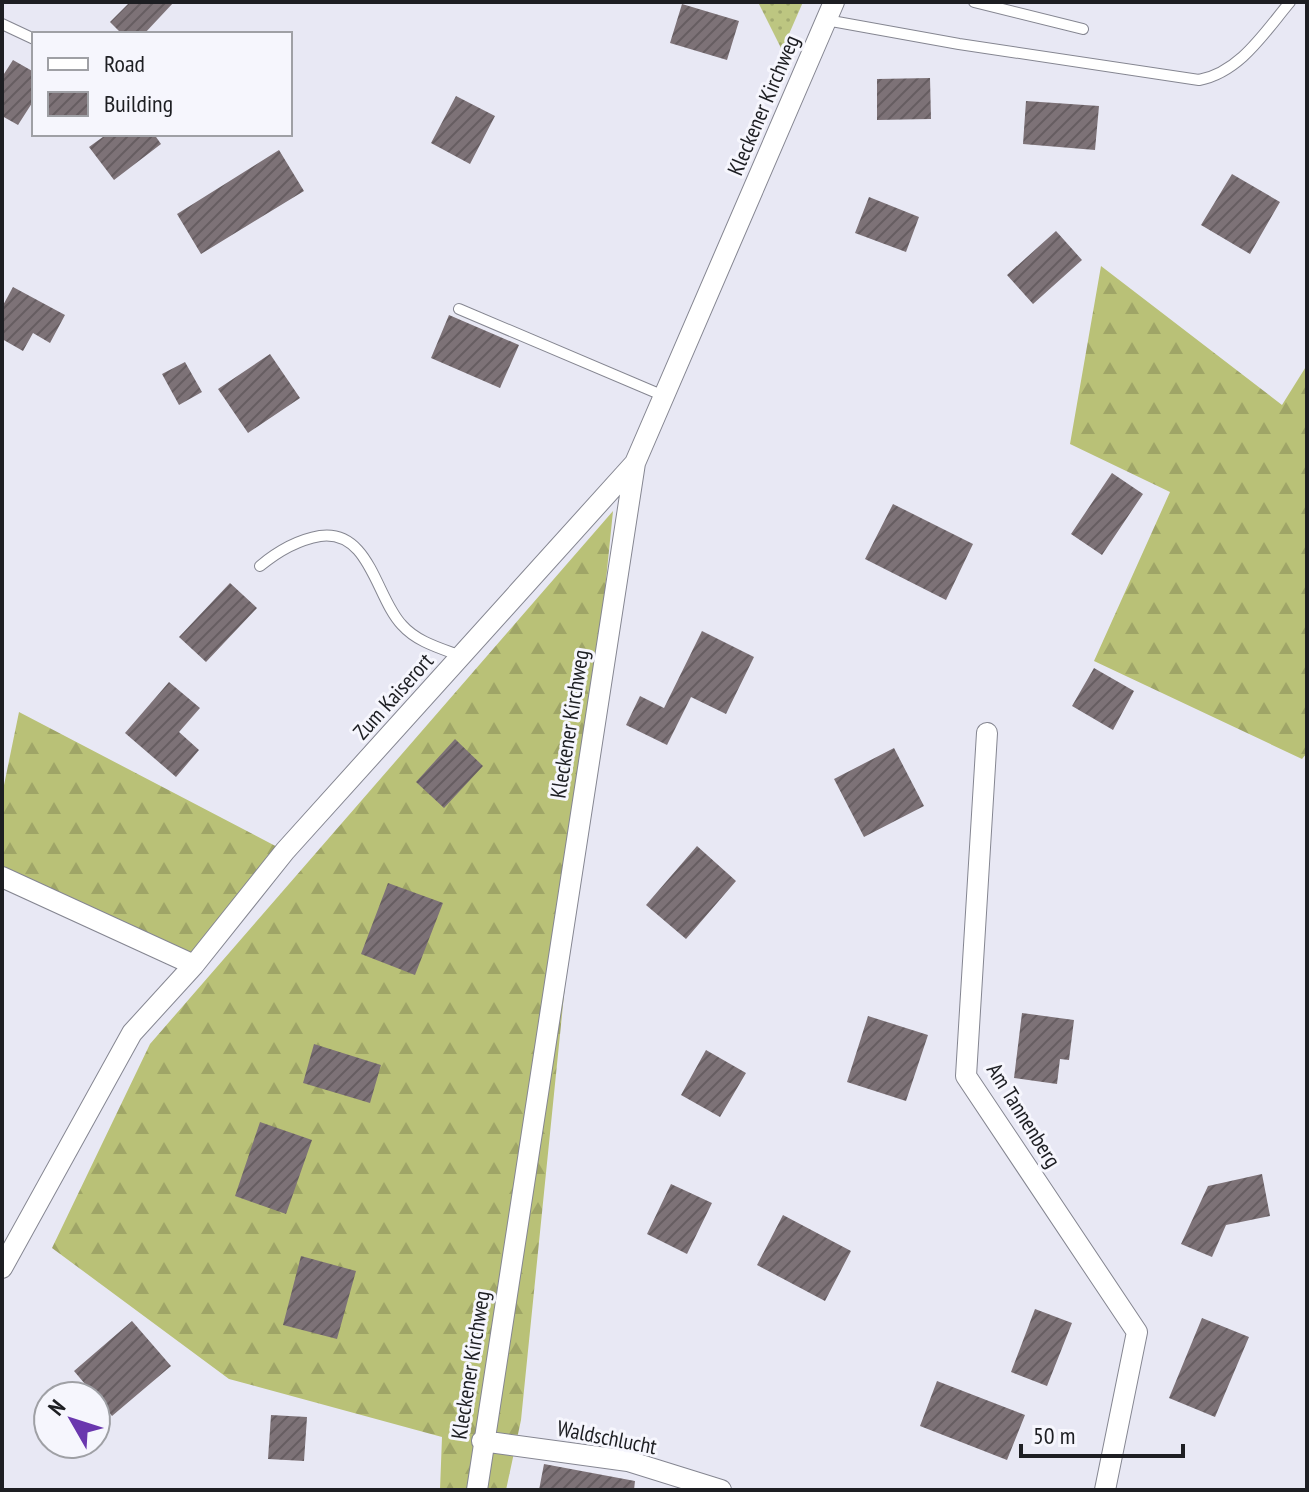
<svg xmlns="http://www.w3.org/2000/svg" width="1309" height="1492" font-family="'PT Sans Narrow',sans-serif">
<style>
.grass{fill:url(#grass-dots)}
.forest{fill:url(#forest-firs)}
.building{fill:url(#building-hatch)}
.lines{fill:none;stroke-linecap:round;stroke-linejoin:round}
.lane-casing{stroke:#858691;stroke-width:12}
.street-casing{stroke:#858691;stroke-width:22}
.lane{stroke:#fff;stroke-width:10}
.street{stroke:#fff;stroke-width:20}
.labels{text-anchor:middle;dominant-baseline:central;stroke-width:6;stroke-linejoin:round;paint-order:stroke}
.street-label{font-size:22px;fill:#1d1e22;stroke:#f6f6fd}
</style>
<defs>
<pattern id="grass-dots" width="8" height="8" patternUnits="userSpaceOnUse" patternTransform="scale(2)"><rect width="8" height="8" fill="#bdc681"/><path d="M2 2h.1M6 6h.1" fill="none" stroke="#a2aa6f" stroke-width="1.8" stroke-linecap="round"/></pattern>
<pattern id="forest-firs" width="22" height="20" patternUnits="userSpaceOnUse" patternTransform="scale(2)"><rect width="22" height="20" fill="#b9c177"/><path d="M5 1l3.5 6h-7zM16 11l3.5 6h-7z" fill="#9fa567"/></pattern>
<pattern id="building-hatch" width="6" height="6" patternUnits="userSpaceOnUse" patternTransform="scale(2)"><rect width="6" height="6" fill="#7d7277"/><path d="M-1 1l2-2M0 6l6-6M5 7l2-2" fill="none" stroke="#665d61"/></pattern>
</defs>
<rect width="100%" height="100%" fill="#e8e8f4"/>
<!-- grass -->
<path class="grass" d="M 758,2 L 803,2 L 782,50 Z"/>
<!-- forest -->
<path class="forest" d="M 1101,266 L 1282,405 L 1307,365 L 1307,753 L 1302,759 L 1094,661 L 1170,492 L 1070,444 Z
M 613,511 L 521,1420 L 506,1490 L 440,1490 L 442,1437 L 229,1379 L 52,1248 L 150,1044 Z
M 19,712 L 285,851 L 194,965 L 2,877 L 2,795 Z"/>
<!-- building -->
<path class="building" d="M 130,2 L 174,2 L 144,34 L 122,34 L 110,22 Z
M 682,4 L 739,21 L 727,60 L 670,43 Z
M 13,60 L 34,72 L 34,100 L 18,125 L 2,116 L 2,77 Z
M 930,78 L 931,119 L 877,120 L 877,79 Z
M 456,96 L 495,116 L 470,164 L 431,143 Z
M 1026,101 L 1099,106 L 1095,150 L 1023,144 Z
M 107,134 L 154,134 L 161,144 L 114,180 L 89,147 Z
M 279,150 L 304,191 L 201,254 L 177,214 Z
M 1232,174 L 1280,202 L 1250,254 L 1201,225 Z
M 869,197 L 919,217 L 906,252 L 855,233 Z
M 1056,231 L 1082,260 L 1033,304 L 1007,275 Z
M 13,287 L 65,315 L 50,343 L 33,333 L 23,351 L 2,339 L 2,307 Z
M 449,315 L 519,345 L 500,388 L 431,358 Z
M 270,354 L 300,398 L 248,433 L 218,389 Z
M 185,362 L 202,392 L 179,405 L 162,374 Z
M 1112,473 L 1143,494 L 1102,555 L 1071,534 Z
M 893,504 L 973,544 L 946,600 L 865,559 Z
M 230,583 L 257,608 L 206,662 L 179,637 Z
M 702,631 L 754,657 L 726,714 L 691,697 L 667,745 L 626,725 L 640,696 L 664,708 Z
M 1094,668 L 1134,691 L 1113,730 L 1072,706 Z
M 169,682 L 200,708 L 179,732 L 199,750 L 176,777 L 125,733 Z
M 455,739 L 483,766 L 444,808 L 416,782 Z
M 894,748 L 924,806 L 864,837 L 834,779 Z
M 697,846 L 736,881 L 686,939 L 646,905 Z
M 388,883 L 443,903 L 415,975 L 361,954 Z
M 1022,1013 L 1074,1020 L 1069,1060 L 1060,1059 L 1057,1084 L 1014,1078 Z
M 868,1016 L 928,1035 L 906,1101 L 847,1082 Z
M 314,1044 L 381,1065 L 370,1103 L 303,1083 Z
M 706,1050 L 746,1073 L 720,1117 L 681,1095 Z
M 260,1122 L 312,1140 L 286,1214 L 235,1196 Z
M 1262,1174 L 1270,1216 L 1226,1225 L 1212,1257 L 1181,1244 L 1208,1186 Z
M 671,1184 L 712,1203 L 687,1254 L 647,1234 Z
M 783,1215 L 851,1251 L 825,1301 L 757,1265 Z
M 301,1256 L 356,1271 L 337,1339 L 283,1325 Z
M 1035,1309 L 1072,1323 L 1047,1386 L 1011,1372 Z
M 1202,1318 L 1249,1337 L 1215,1417 L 1169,1398 Z
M 132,1321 L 171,1366 L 112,1416 L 74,1371 Z
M 937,1381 L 1025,1415 L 1007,1460 L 920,1426 Z
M 271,1415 L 307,1417 L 304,1461 L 268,1459 Z
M 544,1464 L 635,1481 L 634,1490 L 539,1490 Z"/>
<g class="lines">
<defs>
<path id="lane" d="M 974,2 L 1083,29
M 826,20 L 959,44 L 1199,80 C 1240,72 1264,33 1290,2
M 2,24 L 34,39
M 459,309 L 664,396
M 260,566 C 278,551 297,540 320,536 C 370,529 376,598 402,625 C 417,642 440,648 461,656"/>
<path id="street" d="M 987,733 L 966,1076 L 1137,1332 L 1105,1490
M 2,877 L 194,965
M 2,1268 L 132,1033 L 194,965 L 285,851 L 635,463
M 482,1441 L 628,1461 L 721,1490
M 477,1490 L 635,463 L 834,2"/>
</defs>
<!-- lane casing -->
<use href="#lane" class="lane-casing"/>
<!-- street casing -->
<use href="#street" class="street-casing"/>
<!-- lane -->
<use href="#lane" class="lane"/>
<!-- street -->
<use href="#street" class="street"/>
</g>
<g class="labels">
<!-- street labels -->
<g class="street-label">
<text transform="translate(763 105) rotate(-67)">Kleckener Kirchweg</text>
<text transform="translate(393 696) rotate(-48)">Zum Kaiserort</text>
<text transform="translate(569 724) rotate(-81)">Kleckener Kirchweg</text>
<text transform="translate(1024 1115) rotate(58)">Am Tannenberg</text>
<text transform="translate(470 1365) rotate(-81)">Kleckener Kirchweg</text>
<text transform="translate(607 1437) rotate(11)">Waldschlucht</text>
</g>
</g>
<!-- border -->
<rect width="1309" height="1492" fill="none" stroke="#1d1e22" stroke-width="8"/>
<!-- legend -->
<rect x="32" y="32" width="260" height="104" fill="#f6f6fd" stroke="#9fa0a5" stroke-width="2"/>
<rect x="48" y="58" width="40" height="12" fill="#ffffff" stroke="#9fa0a5" stroke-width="2"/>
<text x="104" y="72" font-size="24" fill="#1d1e22">Road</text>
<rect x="48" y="92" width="40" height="24" fill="url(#building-hatch)" stroke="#9fa0a5" stroke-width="2"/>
<text x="104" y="112" font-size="24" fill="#1d1e22">Building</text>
<!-- north arrow -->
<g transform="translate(72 1420) rotate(309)"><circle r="38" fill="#f6f6fd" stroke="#9fa0a5" stroke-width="2"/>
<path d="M0-6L14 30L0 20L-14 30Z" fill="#6a37ae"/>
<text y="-12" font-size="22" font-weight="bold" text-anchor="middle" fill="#1d1e22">N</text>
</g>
<!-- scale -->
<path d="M1021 1444v12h162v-12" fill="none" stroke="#1d1e22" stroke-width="4"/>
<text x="1033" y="1444" font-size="24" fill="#1d1e22" stroke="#f6f6fd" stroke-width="6" paint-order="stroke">50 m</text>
</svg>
